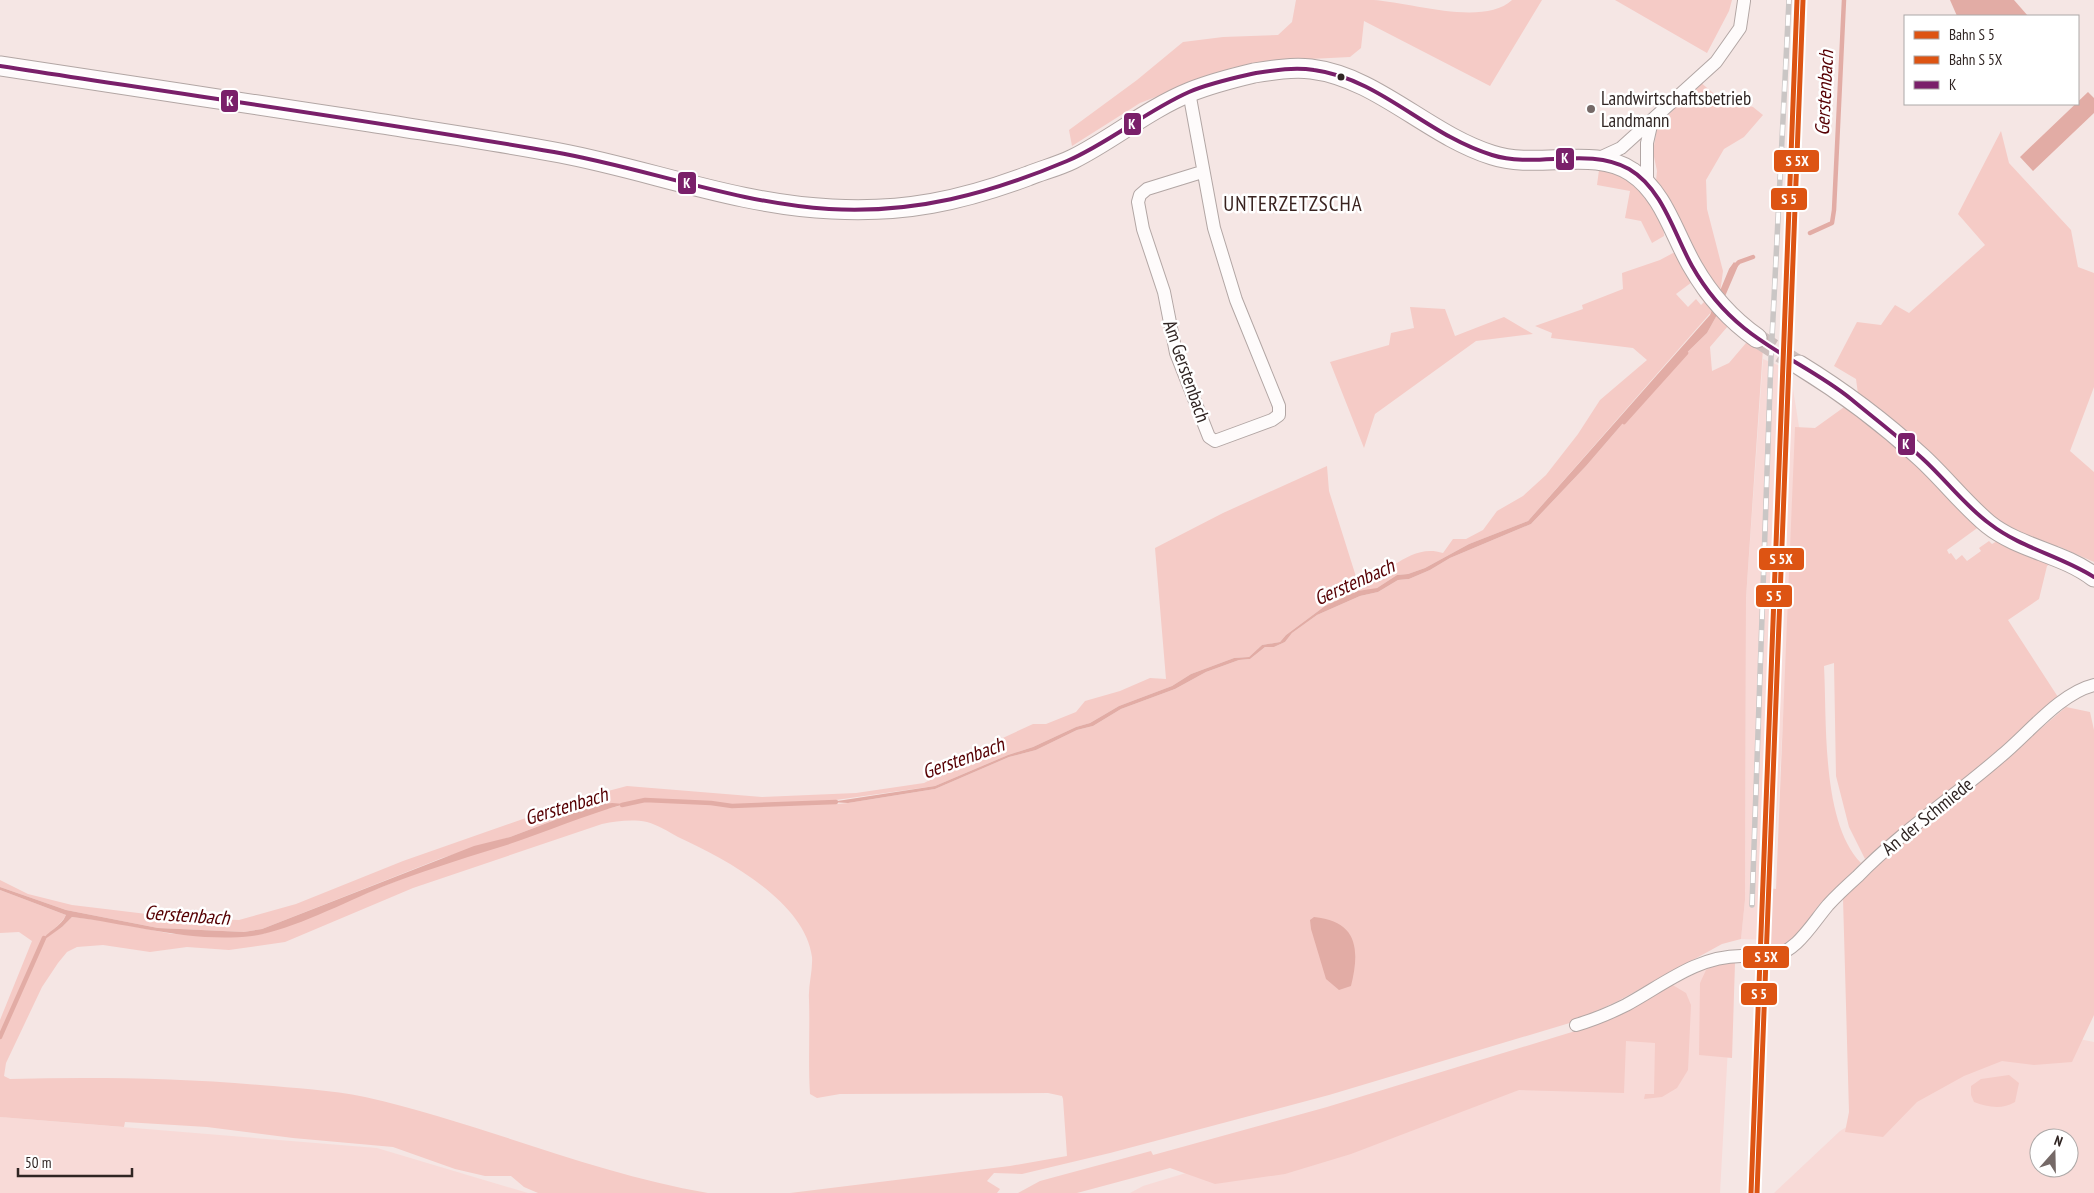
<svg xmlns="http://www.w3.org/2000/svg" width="2094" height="1193" font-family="'PT Sans Narrow',sans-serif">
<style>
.built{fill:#f8dad7;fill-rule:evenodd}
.green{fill:#f5cbc6}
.water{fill:#e2aca5}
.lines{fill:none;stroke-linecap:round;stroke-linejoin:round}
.stream{stroke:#e2aca5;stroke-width:4.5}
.street-tunnel{stroke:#cebfbd;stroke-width:12;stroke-dasharray:12 6;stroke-linecap:butt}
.secondary-tunnel{stroke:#cebfbd;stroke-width:19;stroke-dasharray:19 9;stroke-linecap:butt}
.street-casing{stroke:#b2a6a4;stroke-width:14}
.secondary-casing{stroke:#b2a6a4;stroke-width:21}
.street{stroke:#fefbfb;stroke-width:12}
.secondary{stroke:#fefbfb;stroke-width:19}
.rail-casing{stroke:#cac6c5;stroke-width:5.5}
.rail{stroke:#fff;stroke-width:4;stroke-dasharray:11;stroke-linecap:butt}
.bus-1-casing{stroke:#fff;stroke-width:8}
.bus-1{stroke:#7a206a;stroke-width:4}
.rail-1-casing{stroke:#fff;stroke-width:9}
.rail-2-casing{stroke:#fff;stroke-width:9}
.rail-1{stroke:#dd5413;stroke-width:5}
.rail-2{stroke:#dd5413;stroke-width:5}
.bus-dot{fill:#302523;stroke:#fff;stroke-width:2}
.poi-dot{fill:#756967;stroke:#fff;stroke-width:2}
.labels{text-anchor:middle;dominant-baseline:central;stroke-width:5;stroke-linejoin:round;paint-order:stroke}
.poi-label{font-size:19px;fill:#302523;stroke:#fff;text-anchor:start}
.street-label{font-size:19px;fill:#302523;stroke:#fff}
.water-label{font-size:20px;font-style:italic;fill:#570003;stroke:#fff}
.quarter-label{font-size:21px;letter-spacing:1px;fill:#39221f;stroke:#fff}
.line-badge{stroke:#fff;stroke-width:2}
.badge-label{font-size:14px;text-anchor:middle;font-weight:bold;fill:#fff}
</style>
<rect width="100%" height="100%" fill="#f5e6e4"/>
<!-- built -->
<path class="built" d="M 1763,359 L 1790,370 L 1800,433 L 1770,940 L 1741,939 L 1745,900 L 1746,598 Z
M 1711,962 L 1729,1029 L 1720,1193 L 1130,1193 L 1143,1186 L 1312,1135 L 1598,1024 L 1690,976 Z
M 1999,1034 L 2059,1035 L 2094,1042 L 2094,1193 L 1774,1193 L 1840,1131 ZM 2039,1138 L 2069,1138 L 2069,1168 L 2039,1168 Z
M 0,1117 L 377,1148 L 528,1193 L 0,1193 Z"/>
<!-- green -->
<path class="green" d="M 1296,0 C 1322,0 1348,0 1373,0 C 1410,2 1483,27 1512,0 L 1542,0 L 1490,86 L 1364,21 L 1361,48 L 1350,57 L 1270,61 L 1231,68 L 1140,103 L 1072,146 L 1069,130 L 1137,80 L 1183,42 L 1223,37 L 1278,35 L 1292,22 Z
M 1615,0 L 1732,0 L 1729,11 L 1707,53 Z
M 1700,82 L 1718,97 L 1753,107 L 1763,115 L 1744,137 L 1724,149 L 1706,180 L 1707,209 L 1723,271 L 1720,293 L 1714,285 L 1656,181 L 1657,171 L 1653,152 L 1657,127 Z
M 2001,131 L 2009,163 L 2071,230 L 2078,267 L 2094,273 L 2094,387 L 2070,451 L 2094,472 L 2094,562 L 2058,546 L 2050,547 L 2025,537 L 1987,516 L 1858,394 L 1856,379 L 1834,366 L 1857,322 L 1881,325 L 1895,305 L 1909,313 L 1985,245 L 1958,214 Z
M 1599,170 C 1627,176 1642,185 1656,211 C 1661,220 1664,226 1664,236 L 1652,243 L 1641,221 L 1625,218 L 1630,191 L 1597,185 Z
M 1673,253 L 1678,253 L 1692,282 L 1676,294 L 1688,307 L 1696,299 L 1701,305 L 1704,302 L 1699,296 L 1703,293 L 1713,310 L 1528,521 L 1469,544 L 1425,568 L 1408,574 L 1397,575 L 1377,588 L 1325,606 L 1286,635 L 1280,642 L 1262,645 L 1249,657 L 1234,658 L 1191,674 L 1172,686 L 1119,706 L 1090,723 L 1076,727 L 1033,747 L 1008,755 L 935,786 L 836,800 L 837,804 L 848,803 L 935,789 L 1009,757 L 1036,750 L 1077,730 L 1093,726 L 1121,709 L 1175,689 L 1206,672 L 1239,660 L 1250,659 L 1265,647 L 1274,647 L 1285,642 L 1292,633 L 1317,615 L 1360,596 L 1378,592 L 1398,580 L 1409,579 L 1430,570 L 1450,558 L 1531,524 L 1586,466 L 1667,372 L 1707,333 L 1717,315 L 1728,326 L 1710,347 L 1712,371 L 1729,363 L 1746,343 L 1753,342 L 1763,348 L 1746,598 L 1745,900 L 1741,939 L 1722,944 L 1618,1001 L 1573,1022 L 1329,1095 L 1110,1153 L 1022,1174 L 994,1173 L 987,1181 L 1000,1189 L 997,1193 L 790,1193 L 1010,1166 L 1067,1156 L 1063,1099 L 1062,1096 L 1048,1093 L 840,1094 L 817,1098 L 810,1094 C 808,1063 810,1030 809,999 C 808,985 813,971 812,957 C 805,901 724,858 678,837 C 669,832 658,825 647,822 C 632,819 617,821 602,824 L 413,888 L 285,942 L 229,950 L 187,947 L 150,952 L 103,945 L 77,947 L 67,952 L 58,963 L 42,987 L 6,1063 L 4,1076 L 10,1079 C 94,1077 177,1078 260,1085 C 295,1088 331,1090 365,1097 C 481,1123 591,1173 708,1193 L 538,1193 L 524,1187 L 511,1176 L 485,1176 L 455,1169 L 393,1147 L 293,1138 L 207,1127 L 125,1122 L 124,1127 L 0,1117 L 0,1020 L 32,941 L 19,932 L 0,933 L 0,890 L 66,915 C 61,925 50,931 42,940 L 62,927 L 72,917 L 106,921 L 172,934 L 249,936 L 263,934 L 417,873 L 594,812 L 623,805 L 592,806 L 510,837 L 442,858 L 262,929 L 244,932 L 158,928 L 66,910 L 0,887 L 0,880 L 28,894 L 72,905 L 180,918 L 239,920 L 296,904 L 403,861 L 589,796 L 627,786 L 762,797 L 856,793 L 924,783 L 948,771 L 968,754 L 1033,724 L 1046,724 L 1076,712 L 1085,701 L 1120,691 L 1150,678 L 1166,679 L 1155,548 L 1223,513 L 1327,466 L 1329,491 L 1358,583 C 1387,577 1410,542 1443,553 L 1453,539 L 1466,539 L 1483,530 L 1497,511 L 1523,496 L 1546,475 L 1578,434 L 1600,400 L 1647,360 L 1633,348 L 1551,338 L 1552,333 L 1535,326 L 1583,309 L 1582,305 L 1623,289 L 1622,273 L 1660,260 Z
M 1410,307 L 1445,309 L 1455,336 L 1504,317 L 1533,334 L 1476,341 L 1375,414 L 1364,448 L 1330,362 L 1389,345 L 1391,333 L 1414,328 Z
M 1847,405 L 1886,434 L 1980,526 L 1947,550 L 1949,554 L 1951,553 L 1956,560 L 1962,555 L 1967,561 L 1981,551 L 1979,548 L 1989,541 L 1992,544 L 1999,540 L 2050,564 L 2047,566 L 2039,599 L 2008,620 L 2058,697 L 2003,747 L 1865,859 L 1849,827 L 1836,776 L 1834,663 L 1824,666 C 1827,721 1821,822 1861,863 C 1848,877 1833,890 1820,904 C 1808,919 1792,948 1770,950 L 1769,888 L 1776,889 L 1795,427 L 1815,428 Z
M 2066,707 L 2090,712 L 2094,730 L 2094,1015 L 2072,1062 L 2034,1065 L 2002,1061 L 1964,1076 L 1917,1102 L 1883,1137 L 1845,1132 L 1849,1112 L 1843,898 L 1894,849 L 1950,806 Z
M 1721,962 L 1735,963 L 1732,1058 L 1699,1055 L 1700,983 L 1706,970 Z
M 1671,984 L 1686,993 L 1691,1005 L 1688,1070 L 1677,1088 L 1662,1097 L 1644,1099 L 1645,1094 L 1654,1094 L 1655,1043 L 1626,1041 L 1624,1093 L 1519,1090 L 1351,1154 L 1285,1174 L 1215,1184 L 1170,1168 L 1077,1193 L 1018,1193 L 1040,1181 L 1151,1151 L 1153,1155 L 1327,1107 L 1598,1024 Z
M 2009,1075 L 2019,1083 L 2015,1102 C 2002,1110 1987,1107 1974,1102 L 1971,1095 L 1971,1086 L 1981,1079 Z"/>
<!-- water -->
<path class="water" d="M 1950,0 L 2014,0 L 2028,16 L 1957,16 Z
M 2088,92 L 2094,98 L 2094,113 L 2033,171 L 2020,157 Z
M 1734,262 L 1738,266 L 1717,315 L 1707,333 L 1667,372 L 1586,466 L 1531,524 L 1450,558 L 1430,570 L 1409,579 L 1398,580 L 1378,592 L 1360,596 L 1317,615 L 1292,633 L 1285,642 L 1274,647 L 1265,647 L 1250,659 L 1239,660 L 1206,672 L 1175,689 L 1121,709 L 1093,726 L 1077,730 L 1036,750 L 1009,757 L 935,789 L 848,803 L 831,802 L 935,786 L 1008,755 L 1033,747 L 1076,727 L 1090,723 L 1119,706 L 1172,686 L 1191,674 L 1234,658 L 1249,657 L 1262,645 L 1280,642 L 1286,635 L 1325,606 L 1358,591 L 1377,588 L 1397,575 L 1408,574 L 1425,568 L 1469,544 L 1528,521 L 1710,315 L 1729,269 Z
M 612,803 L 625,804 C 581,816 540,835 497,848 C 458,860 420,872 382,887 C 345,902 290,931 252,936 C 191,943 131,924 72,917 L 62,927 L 41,942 C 47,931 61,927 66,915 L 0,890 L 0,887 L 66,910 L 158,928 L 244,932 L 262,929 L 474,846 L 510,837 L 592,806 Z
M 1314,917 C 1358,921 1360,950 1351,986 L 1339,990 L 1326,979 L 1311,929 L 1310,920 Z"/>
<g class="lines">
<!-- stream -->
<path class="stream" d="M 1810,233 L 1832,223 L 1834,210 L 1844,0
M 1732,269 L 1739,262 L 1753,257
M 1624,422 L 1686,353
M 622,805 L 645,800 L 711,803 L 732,806 L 836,802
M 0,1037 L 44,938"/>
<!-- street-tunnel -->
<path class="street-tunnel" d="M 1741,956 L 1770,957"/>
<!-- secondary-tunnel -->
<path class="secondary-tunnel" d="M 1757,338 L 1799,365"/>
<defs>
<path id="street" d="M 1189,92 L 1214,228 L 1236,300 L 1279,406 L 1279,415 L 1272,420 L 1215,441 L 1209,437 L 1176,353 L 1164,292 L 1143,229 L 1138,202 L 1140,195 L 1147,189 L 1202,172
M 1597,159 L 1621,148 L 1716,62 L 1740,28 L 1744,1
M 1647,183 L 1647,143 L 1652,121
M 1770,957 C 1797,952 1811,925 1828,905 C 1837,895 1848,885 1858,876 C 1902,831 1954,797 2001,756 C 2028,734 2060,693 2094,685
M 1576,1025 C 1593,1020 1610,1013 1626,1005 C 1663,985 1697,956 1741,956"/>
<path id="secondary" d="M 0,66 C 123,85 247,103 370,122 C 433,132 497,141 560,153 C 650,170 739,205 832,209 C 904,213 961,201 1028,176 C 1043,170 1059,166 1073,159 C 1113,139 1148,109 1190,92 C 1210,84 1233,78 1254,73 C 1273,70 1292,67 1311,69 C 1377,77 1428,135 1492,155 C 1537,170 1595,146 1632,172 C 1664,193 1674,235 1693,267 C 1709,295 1730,319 1757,338
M 1799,365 C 1843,392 1883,422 1921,457 C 1944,478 1964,504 1988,524 C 2019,549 2063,553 2094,577"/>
</defs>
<!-- street casing -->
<use href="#street" class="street-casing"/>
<!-- secondary casing -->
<use href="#secondary" class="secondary-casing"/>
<!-- street -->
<use href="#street" class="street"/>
<!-- secondary -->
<use href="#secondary" class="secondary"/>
<defs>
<path id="rail" d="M 1752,905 L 1771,358 L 1789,0"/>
</defs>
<!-- rail casing -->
<use href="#rail" class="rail-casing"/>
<!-- rail -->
<use href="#rail" class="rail"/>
<defs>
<path id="bus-1" d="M 0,66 C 185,95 370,120 554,152 C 646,168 735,203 829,209 C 914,214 989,194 1067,161 C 1109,143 1146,111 1189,92 C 1210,83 1234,78 1256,73 C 1275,70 1295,67 1314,70 C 1381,79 1426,135 1492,155 C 1536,169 1588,146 1629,169 C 1663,189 1674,234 1692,266 C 1705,289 1723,311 1744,328 C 1777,355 1818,372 1851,399 C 1875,419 1900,438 1923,459 C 1946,480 1965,506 1990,524 C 2021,548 2061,556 2094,577"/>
</defs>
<!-- bus-1 casing -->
<use href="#bus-1" class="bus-1-casing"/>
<!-- bus-1 -->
<use href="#bus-1" class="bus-1"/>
<defs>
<path id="rail-1" d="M 1751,1193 L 1797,0"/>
<path id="rail-2" d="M 1757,1193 L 1803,0"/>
</defs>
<!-- rail-1 casing -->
<use href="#rail-1" class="rail-1-casing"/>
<!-- rail-2 casing -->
<use href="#rail-2" class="rail-2-casing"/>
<!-- rail-1 -->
<use href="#rail-1" class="rail-1"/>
<!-- rail-2 -->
<use href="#rail-2" class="rail-2"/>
</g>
<!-- markers -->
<circle class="bus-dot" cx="1341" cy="77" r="4.5"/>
<circle class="poi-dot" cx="1591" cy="109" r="5"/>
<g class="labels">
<!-- poi labels -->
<g class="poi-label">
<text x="1601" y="98">Landwirtschaftsbetrieb<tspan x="1601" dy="22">Landmann</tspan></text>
</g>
<!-- street labels -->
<g class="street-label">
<text transform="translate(1187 371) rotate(71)">Am Gerstenbach</text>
<text transform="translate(1927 816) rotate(-39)">An der Schmiede</text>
</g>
<!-- water labels -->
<g class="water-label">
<text transform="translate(1824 93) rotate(-87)">Gerstenbach</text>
<text transform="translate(1354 582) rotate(-24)">Gerstenbach</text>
<text transform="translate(963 758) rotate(-20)">Gerstenbach</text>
<text transform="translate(566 806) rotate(-17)">Gerstenbach</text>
<text transform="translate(187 915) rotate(4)">Gerstenbach</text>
</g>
<!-- quarter labels -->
<g class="quarter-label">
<text x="1293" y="203">UNTERZETZSCHA</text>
</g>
</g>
<g class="line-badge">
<rect x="220" y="89" width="19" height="24" rx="5" fill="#7a206a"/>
<rect x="1123" y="112" width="19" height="24" rx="5" fill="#7a206a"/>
<rect x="1555" y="147" width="20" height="24" rx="5" fill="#7a206a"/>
<rect x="1773" y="149" width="47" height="24" rx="5" fill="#dd5413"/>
<rect x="677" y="171" width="20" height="24" rx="5" fill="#7a206a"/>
<rect x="1770" y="187" width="38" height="24" rx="5" fill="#dd5413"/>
<rect x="1897" y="432" width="19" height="24" rx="5" fill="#7a206a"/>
<rect x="1758" y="547" width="47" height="24" rx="5" fill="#dd5413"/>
<rect x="1755" y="584" width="38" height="24" rx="5" fill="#dd5413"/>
<rect x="1742" y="945" width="48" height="24" rx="5" fill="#dd5413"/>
<rect x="1740" y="982" width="38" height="24" rx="5" fill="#dd5413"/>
</g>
<g class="badge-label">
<text x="230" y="106">K</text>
<text x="1132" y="129">K</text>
<text x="1565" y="163">K</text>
<text x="1797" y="166">S 5X</text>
<text x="687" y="188">K</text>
<text x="1789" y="204">S 5</text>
<text x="1906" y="449">K</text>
<text x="1781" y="564">S 5X</text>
<text x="1774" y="601">S 5</text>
<text x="1766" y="962">S 5X</text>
<text x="1759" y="999">S 5</text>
</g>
<!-- legend -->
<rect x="1904" y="15" width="175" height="90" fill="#ffffff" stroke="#aca8a7"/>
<rect x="1914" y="31" width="25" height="8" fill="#dd5413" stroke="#aca8a7"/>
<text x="1949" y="40" font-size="15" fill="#302523">Bahn S 5</text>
<rect x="1914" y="56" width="25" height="8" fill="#dd5413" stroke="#aca8a7"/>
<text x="1949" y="65" font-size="15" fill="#302523">Bahn S 5X</text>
<rect x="1914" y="81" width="25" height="8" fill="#7a206a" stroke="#aca8a7"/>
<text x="1949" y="90" font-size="15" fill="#302523">K</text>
<!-- north arrow -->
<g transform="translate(2054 1153) rotate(20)"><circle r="24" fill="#ffffff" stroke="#aca8a7"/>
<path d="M0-4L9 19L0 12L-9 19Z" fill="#756967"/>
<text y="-8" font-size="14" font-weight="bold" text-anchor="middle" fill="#302523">N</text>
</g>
<!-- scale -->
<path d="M18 1168v8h114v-8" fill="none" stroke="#302523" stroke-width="2.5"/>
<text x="25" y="1168" font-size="15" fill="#302523" stroke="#ffffff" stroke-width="4" paint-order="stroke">50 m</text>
</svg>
